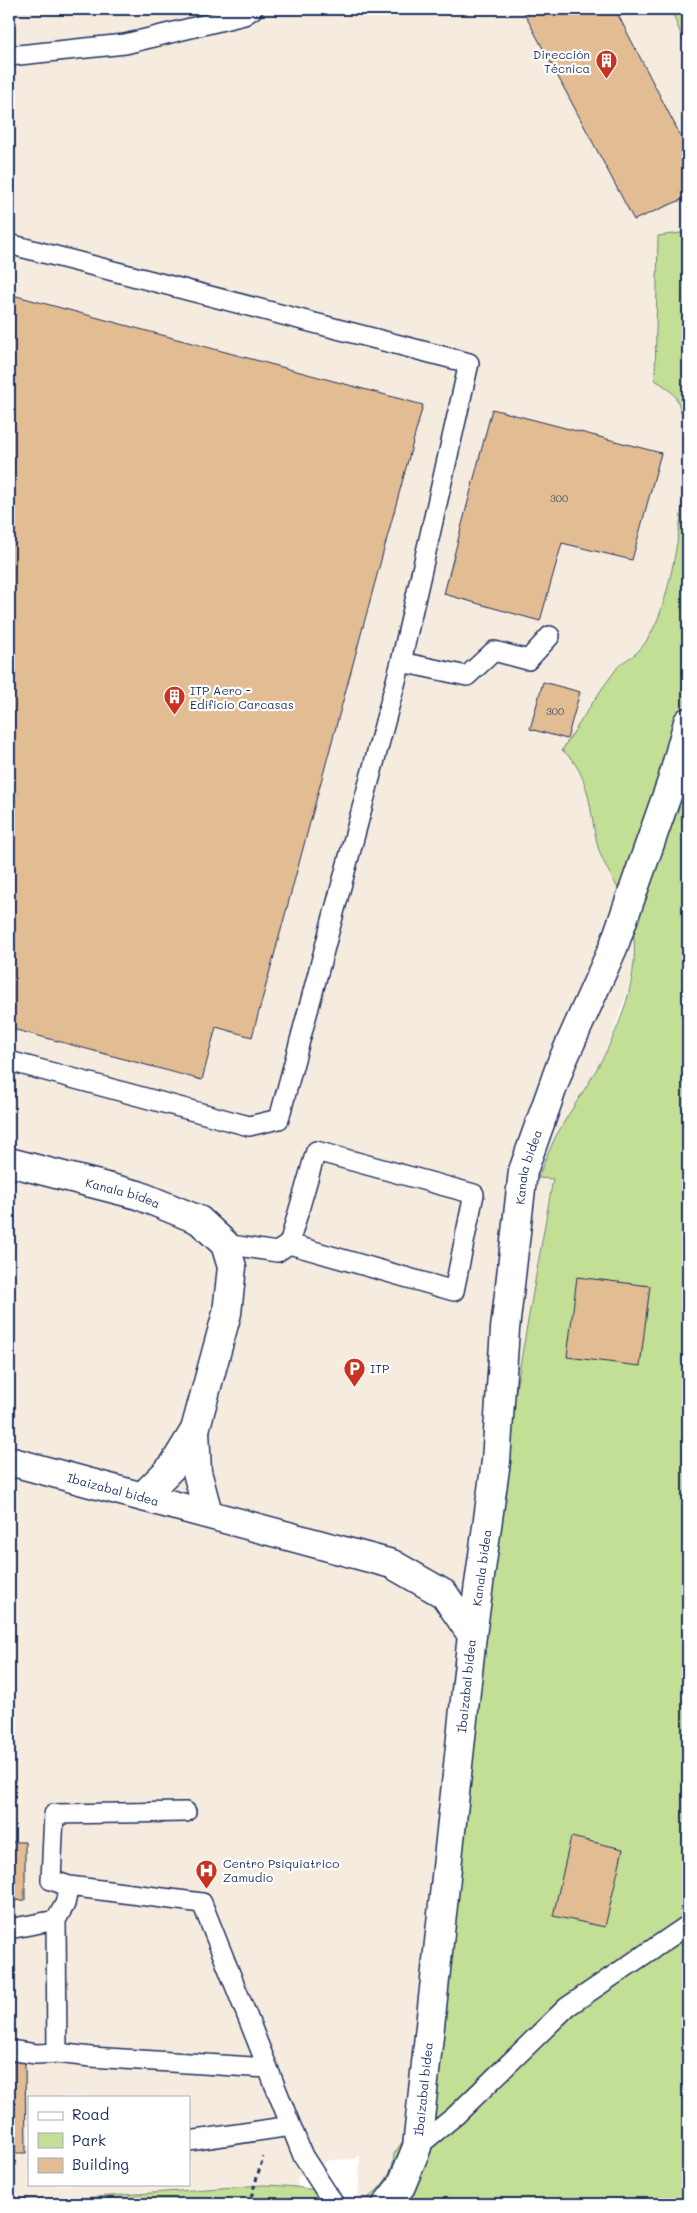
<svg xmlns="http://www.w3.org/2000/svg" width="697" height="2213" font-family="Mali,sans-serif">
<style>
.built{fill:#f6ebdf;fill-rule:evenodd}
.green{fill:#c3de95;stroke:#6f867a}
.building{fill:#e2bd93;stroke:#1b2f5e}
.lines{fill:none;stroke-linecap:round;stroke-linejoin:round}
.service-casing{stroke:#1b2f5e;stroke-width:22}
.minor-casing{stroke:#1b2f5e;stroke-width:31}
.tertiary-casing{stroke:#1b2f5e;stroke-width:31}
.path{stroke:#1b2f5e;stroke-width:3;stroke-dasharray:4 4;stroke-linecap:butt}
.service{stroke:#fff;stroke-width:19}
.minor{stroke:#fff;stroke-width:28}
.tertiary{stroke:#fff;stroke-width:28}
.labels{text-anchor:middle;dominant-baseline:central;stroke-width:4.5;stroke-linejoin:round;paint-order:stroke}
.number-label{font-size:10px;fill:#4d526b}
.poi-label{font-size:12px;fill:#1b2f5e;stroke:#fff;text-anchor:start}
.street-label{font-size:12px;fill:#1b2f5e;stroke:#fff}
</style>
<rect width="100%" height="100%" fill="#fff"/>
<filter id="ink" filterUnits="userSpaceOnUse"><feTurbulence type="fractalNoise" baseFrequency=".02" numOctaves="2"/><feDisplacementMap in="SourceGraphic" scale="10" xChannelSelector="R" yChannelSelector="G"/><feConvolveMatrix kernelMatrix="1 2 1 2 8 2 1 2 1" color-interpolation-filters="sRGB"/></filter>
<g filter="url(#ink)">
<!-- built -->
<path class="built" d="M 9,9 L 671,9 L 688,54 L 688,232 L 658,236 L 669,389 L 676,397 L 683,420 L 685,452 L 680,531 L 671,579 L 656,624 L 643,646 L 618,666 L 573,759 L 582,775 L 588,792 L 595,836 L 630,915 L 635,944 L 634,961 L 629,987 L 610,1042 L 599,1065 L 556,1136 L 538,1178 L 553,1178 L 471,1644 L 431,2100 L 388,2176 L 370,2197 L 358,2204 L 360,2155 L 356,2159 L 329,2160 L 297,2178 L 301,2204 L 9,2204 ZM 29,2097 L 189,2097 L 189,2184 L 29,2184 Z"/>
<!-- green -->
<path class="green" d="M 671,9 L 688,9 L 688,54 L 686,48 Z
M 688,232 L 688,2204 L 358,2204 C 376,2194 394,2176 394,2154 L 431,2100 L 471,1644 L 553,1179 L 538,1178 C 544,1164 549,1150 556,1136 C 569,1112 586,1089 599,1065 C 623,1022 644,964 630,916 C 623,891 605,871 598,847 C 589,813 592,774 562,750 C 580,723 597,694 617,668 C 621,662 629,659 635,654 C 644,647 651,634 656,623 C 676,580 697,442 677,400 C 672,390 663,385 655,380 L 658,236 Z
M 262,2185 C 298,2186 324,2189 357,2204 L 9,2204 L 9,2199 L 82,2198 Z"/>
<!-- building -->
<path class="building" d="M 522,9 L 615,9 L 688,150 L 688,197 L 634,220 Z
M 9,294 L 423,405 L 252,1037 L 216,1027 L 202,1080 L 9,1028 Z
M 492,409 L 661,453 L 632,560 L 562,543 L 540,621 L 444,594 Z
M 543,682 L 580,692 L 567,739 L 530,729 Z
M 577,1277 L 650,1286 L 640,1366 L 567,1357 Z
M 571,1837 L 623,1849 L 605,1927 L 553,1916 Z
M 9,1842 L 25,1842 L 25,1900 L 9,1901 Z
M 25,2060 L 26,2153 L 9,2153 L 9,2061 Z"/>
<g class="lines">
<defs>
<path id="service" d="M 9,56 L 125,44 L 244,15 L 253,9
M 9,244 L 469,363 L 401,662 L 279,1119 L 249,1126 L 9,1061
M 401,662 L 467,676 L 494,651 L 528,660 L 550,636
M 225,1244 L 277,1252 L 289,1244 L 454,1291 L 474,1194 L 316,1151 L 289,1244
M 186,1812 L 54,1814 L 51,1880 L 69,1886 L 202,1903 L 303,2156 L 334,2204
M 9,1929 L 56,1920
M 9,2050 L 36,2054 L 57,2053 L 56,1920 L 65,1904 L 69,1886
M 57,2053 L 91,2057 L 268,2068
M 189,2141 L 291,2126
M 417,2147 L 455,2116 L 567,2007 L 688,1925"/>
<g id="minor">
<path id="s1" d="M 9,1162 L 138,1195 L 199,1220 L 225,1244 L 232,1267 L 227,1313 L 195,1430 L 173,1466 L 143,1496"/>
<path d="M 195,1430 L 197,1472 L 208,1513"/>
<path id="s2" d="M 472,1635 L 496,1461 L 505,1329 L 523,1171 L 561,1064 L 613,948 L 672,781 L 688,722"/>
</g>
<g id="tertiary">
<path id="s3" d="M 9,1461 L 392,1564 L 444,1594 L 472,1635 L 417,2147 L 401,2186 L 387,2204"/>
</g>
</defs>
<!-- service casing -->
<use href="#service" class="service-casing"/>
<!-- minor casing -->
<use href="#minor" class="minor-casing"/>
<!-- tertiary casing -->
<use href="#tertiary" class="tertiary-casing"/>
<!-- path -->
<path class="path" d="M 249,2204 L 263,2157"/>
<!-- service -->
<use href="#service" class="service"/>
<!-- minor -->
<use href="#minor" class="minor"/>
<!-- tertiary -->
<use href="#tertiary" class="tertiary"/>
</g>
</g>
<!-- icons -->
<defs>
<symbol id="building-pin" viewBox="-11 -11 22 30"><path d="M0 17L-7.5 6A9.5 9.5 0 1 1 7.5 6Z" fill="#c8321e" stroke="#fff"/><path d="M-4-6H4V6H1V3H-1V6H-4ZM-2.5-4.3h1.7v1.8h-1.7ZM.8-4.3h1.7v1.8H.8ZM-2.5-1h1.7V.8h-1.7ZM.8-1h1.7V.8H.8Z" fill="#fff"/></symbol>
<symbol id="parking-pin" viewBox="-11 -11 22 30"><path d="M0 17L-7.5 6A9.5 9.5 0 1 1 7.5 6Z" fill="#c8321e" stroke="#fff"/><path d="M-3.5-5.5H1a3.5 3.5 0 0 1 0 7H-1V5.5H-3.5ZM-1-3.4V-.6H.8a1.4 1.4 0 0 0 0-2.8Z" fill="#fff"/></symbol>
<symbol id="hospital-pin" viewBox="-11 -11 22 30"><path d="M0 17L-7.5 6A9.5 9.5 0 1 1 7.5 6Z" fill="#c8321e" stroke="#fff"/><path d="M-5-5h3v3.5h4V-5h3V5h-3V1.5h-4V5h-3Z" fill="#fff"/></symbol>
</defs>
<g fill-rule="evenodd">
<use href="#building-pin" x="594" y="48" width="25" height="34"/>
<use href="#building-pin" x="162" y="684" width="25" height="34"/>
<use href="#parking-pin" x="342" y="1356" width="25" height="34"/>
<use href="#hospital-pin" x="194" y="1858" width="25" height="34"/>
</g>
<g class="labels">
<!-- number labels -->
<g class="number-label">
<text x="559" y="498">300</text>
<text x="555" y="711">300</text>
</g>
<!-- poi labels -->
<g class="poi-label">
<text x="590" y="54" text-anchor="end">Dirección<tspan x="590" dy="14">Técnica</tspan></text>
<text x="190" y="690">ITP Aero -<tspan x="190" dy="14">Edificio Carcasas</tspan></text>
<text x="370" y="1368">ITP</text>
<text x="223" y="1863">Centro Psiquiatrico<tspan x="223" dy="14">Zamudio</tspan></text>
</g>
<!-- street labels -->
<g class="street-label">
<text stroke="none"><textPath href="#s2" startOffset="472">Kanala bidea</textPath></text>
<text stroke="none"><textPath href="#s1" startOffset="118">Kanala bidea</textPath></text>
<text stroke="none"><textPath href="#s3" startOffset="108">Ibaizabal bidea</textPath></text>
<text stroke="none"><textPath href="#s2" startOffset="68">Kanala bidea</textPath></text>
<text transform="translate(466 1686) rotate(-84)">Ibaizabal bidea</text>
<text transform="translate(423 2089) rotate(-84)">Ibaizabal bidea</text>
</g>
</g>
<!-- margin -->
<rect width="697" height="2213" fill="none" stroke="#fff" stroke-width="30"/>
<rect x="15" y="15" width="667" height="2183" fill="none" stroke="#1b2f5e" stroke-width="2" filter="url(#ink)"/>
<!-- legend -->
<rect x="28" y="2096" width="162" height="90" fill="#ffffff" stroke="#a4acbf"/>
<rect x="38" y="2112" width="25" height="8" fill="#ffffff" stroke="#a4acbf"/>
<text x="72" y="2120" font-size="15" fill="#1b2f5e">Road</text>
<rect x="38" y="2133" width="25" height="15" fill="#c3de95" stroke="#a4acbf"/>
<text x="72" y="2146" font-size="15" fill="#1b2f5e">Park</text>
<rect x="38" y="2158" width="25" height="15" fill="#e2bd93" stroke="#a4acbf"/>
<text x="72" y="2170" font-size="15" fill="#1b2f5e">Building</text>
</svg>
